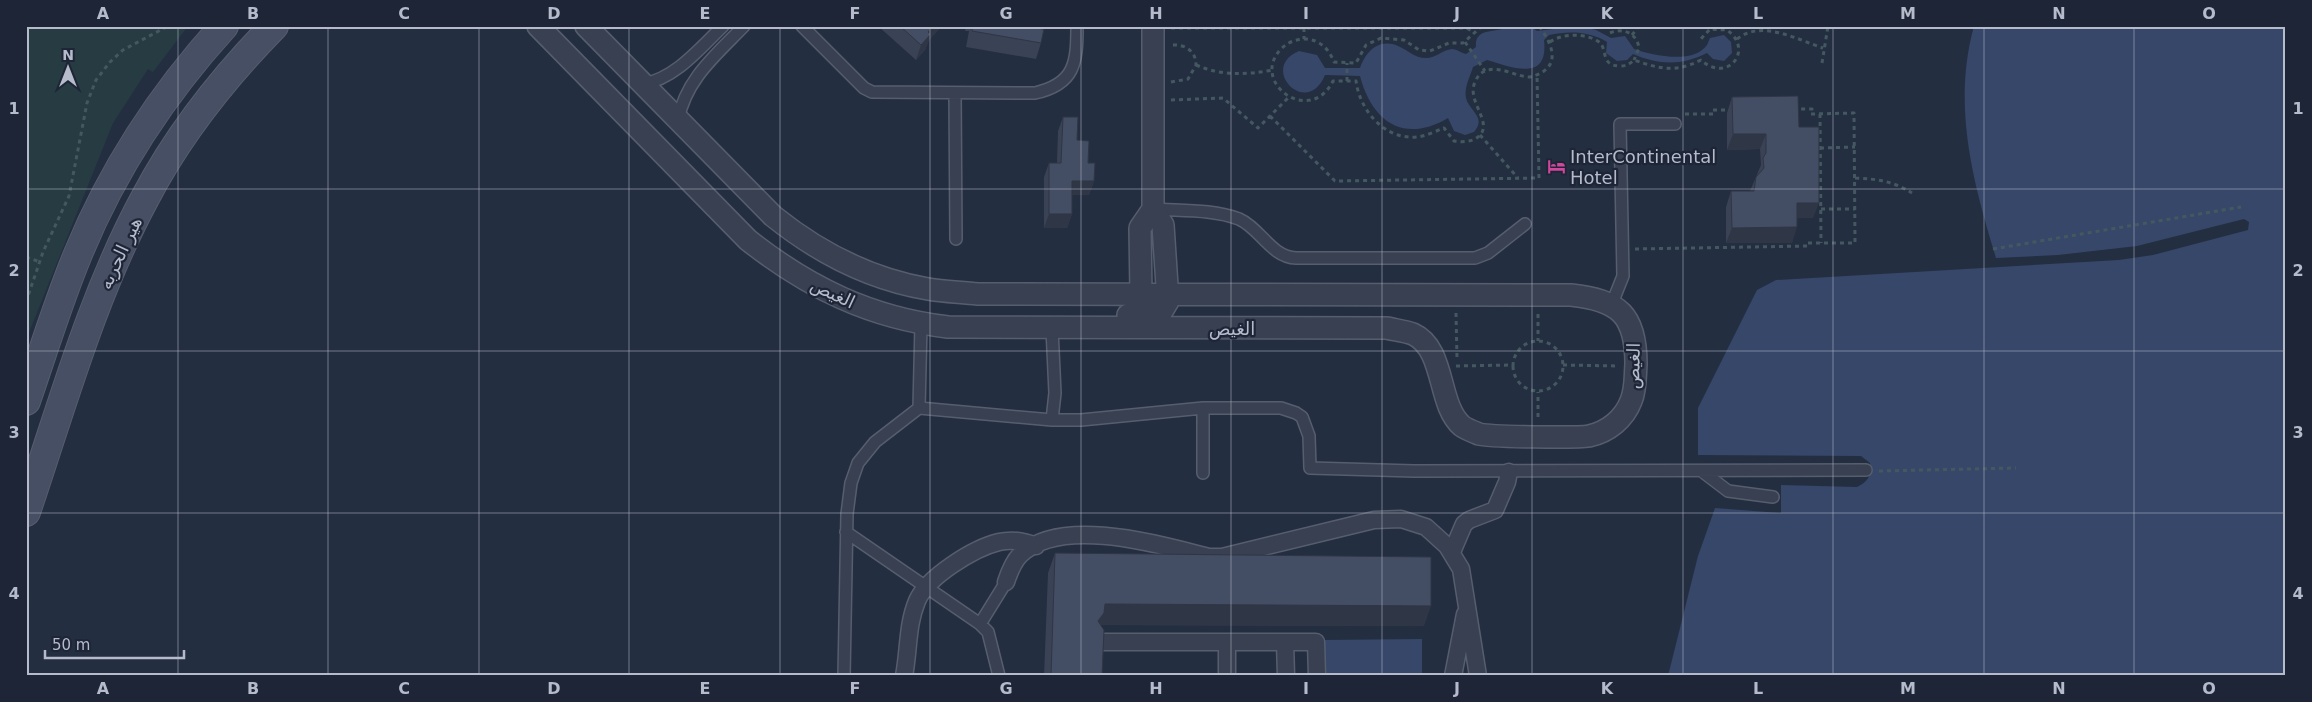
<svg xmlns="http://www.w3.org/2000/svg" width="2312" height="702" font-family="'DejaVu Sans',Cairo,sans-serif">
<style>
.green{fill:#263c42}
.water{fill:#374769}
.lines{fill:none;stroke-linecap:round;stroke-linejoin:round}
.service-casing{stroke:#565e6e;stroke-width:14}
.pedestrian-casing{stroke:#565e6e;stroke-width:19}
.minor-casing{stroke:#565e6e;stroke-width:24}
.secondary-casing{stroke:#565e6e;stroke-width:30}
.path{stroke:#44595f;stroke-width:3;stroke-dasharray:4 4;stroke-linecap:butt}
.service{stroke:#384051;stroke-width:11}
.pedestrian{stroke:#384051;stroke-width:16}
.minor{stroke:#384051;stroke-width:21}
.secondary{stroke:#464f64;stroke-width:28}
.wall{fill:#3a4255}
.shaded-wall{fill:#2f3645}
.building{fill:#434d63;stroke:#2f3645}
.grid{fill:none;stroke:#b5bbcb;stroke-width:1;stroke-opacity:0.55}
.labels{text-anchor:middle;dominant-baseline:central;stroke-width:4.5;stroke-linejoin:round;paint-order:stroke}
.poi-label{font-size:18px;fill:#b5bbcb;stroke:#1d2536;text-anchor:start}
.street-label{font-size:18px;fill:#b5bbcb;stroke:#1d2536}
.neatline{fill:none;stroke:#b5bbcb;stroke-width:2}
.grid-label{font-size:16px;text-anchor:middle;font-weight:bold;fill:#b5bbcb}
</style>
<rect width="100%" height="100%" fill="#242e41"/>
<!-- green -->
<path class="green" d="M 26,26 L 188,26 L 153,72 L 148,69 L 113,123 L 26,340 Z"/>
<!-- water -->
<path class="water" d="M 1510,26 L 1530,26 L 1537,31 L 1578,26 L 1596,30 L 1611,38 L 1625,36 L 1634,49 C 1652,55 1693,65 1707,45 C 1708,43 1709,40 1710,38 L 1724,35 L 1731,42 L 1732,53 L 1724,61 L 1713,59 L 1707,53 C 1681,66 1659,65 1633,54 L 1627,60 L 1617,61 L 1606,53 L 1607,42 C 1589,31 1569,31 1549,35 L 1544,40 C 1549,83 1511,67 1487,60 L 1473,67 C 1470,77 1464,87 1466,98 C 1469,111 1487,117 1474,132 L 1465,135 L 1454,131 L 1448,118 C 1404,144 1372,122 1360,76 L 1325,75 C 1307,119 1258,68 1299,51 L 1317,55 L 1325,68 L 1360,68 C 1366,51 1379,38 1398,46 C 1408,50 1414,58 1426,58 C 1436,58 1442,50 1452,49 C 1457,49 1461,53 1466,54 L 1476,47 C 1474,26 1498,34 1510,26 Z
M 1974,26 L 2286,26 L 2286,676 L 1668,676 L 1698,556 L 1715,508 L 1781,513 L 1781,485 L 1857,487 C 1868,482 1872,475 1870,463 L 1861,456 L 1698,455 L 1698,408 L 1757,290 L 1776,280 L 2119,260 L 2153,255 L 2248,230 L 2249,222 L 2244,219 L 2137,246 L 2058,255 L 1996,258 C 1973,182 1952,106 1974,26 Z
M 1422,639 L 1422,676 L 1324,676 L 1324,640 Z"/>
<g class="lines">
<defs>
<path id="service" d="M 802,26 L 864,88 L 872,92 L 1035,93 C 1075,84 1077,63 1077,26
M 643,84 C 675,79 700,48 723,26
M 955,93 L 956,239
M 678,120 C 686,79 716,55 744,26
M 1153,209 C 1180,211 1213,209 1239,219 C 1260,228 1271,257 1296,258 L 1475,258 L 1488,253 L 1525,224
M 1611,306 L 1623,276 L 1620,124 L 1675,124
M 1052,329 L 1055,393 L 1052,420
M 919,408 L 921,324
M 1203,408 L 1203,473
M 1703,472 L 1728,491 L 1773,497
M 846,532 L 980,624 L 988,632 L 999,676
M 980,624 L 1006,582
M 844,676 L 847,514 L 851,483 L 858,463 L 875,442 L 919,408 L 1052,420 L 1081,420 L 1203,408 L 1281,408 L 1296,413 L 1302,417 L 1309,436 L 1310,468 L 1414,471 L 1866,470"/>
<path id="pedestrian" d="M 1452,552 L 1464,524 L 1469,520 L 1495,510 L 1507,482 L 1509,472
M 1006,582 C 1009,573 1013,562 1020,555 C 1061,515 1161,545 1209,557 L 1222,557 L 1374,520 L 1401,519 L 1426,527 L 1447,546 L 1461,569 L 1478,676
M 1101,642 L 1316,642 L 1317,676
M 1285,642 L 1286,676
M 1227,643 L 1227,676
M 904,676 C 909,650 907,625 917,601 C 927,577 974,548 999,542 C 1012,539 1024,541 1036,546
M 1453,676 L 1465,614"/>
<path id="minor" d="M 538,26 L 748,240 C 809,288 871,318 948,327 L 1387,328 C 1395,330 1405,331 1413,334 C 1446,349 1437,405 1462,426 C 1466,429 1474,432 1479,434 C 1490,437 1577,438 1589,436 C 1608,432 1624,419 1631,401 C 1636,389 1635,377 1636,364 C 1636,315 1619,300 1571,295 L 978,294 C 962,292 944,292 928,289 C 869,279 819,253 773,216 L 586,26
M 1141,294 L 1140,228 L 1153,209 L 1153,26
M 1128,315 L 1162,311 L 1168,301 L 1163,225 L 1153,209"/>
<path id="secondary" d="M 26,401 C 43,352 58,302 78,254 C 112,171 163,93 224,26
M 26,512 C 62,406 92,296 145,198 C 178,135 224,77 274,26"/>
</defs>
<!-- service casing -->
<use href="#service" class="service-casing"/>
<!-- pedestrian casing -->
<use href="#pedestrian" class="pedestrian-casing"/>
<!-- minor casing -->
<use href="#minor" class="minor-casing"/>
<!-- secondary casing -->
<use href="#secondary" class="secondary-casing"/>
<!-- path -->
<path class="path" d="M 1482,26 L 1463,43 L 1449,43 L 1430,51 L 1419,50 L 1404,40 L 1381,38 L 1366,45 L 1356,63 L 1334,62 C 1329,49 1320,40 1306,39 C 1296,39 1288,42 1281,49 C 1249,82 1310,127 1333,81 L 1356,81 C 1360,111 1385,140 1417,137 C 1426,136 1436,131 1444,128 L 1454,141 C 1460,142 1467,142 1473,140 C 1500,127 1465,103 1475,82 C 1477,77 1480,73 1485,71 C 1500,65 1516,77 1530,77 C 1562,69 1554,46 1539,26
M 1171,28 L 1466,28 L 1475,32
M 1304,28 L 1304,39
M 1610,33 C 1624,27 1637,34 1639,48 L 1634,60
M 1632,35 L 1639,26
M 1737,39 C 1762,19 1798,40 1823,48
M 1465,42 L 1485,71
M 1550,42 C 1562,33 1587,33 1599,42 C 1608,49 1600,66 1620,66 C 1626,66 1630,64 1634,60 C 1660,69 1675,73 1701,60 C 1727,84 1755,50 1727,30 L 1710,29 L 1700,40
M 1822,63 L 1828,26
M 1196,65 C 1222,76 1245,75 1273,70
M 1347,81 L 1347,63
M 1171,82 L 1188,79 L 1196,65 C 1196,50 1184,44 1171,45
M 1171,100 L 1223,98 L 1258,128 L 1289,97
M 1685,114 L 1713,114 L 1713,110 L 1730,110
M 1820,114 L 1821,243
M 1270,116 L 1335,181 L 1539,178 L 1537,75
M 1480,135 L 1518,178
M 1820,148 L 1855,147
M 1855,178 C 1877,179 1893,181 1912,193
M 1821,209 L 1855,209
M 1635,249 L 1807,246 L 1807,243 L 1855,243 L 1854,113 L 1811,114 L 1812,109 L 1796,109
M 1993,249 L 2241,207
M 26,257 L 40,262
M 26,302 L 43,252 L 69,196 L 87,103 L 96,80 L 110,62 L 123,50 L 168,26
M 1456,313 L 1457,359
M 1538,314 L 1538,341
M1513 366a25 25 0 1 1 50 0a25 25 0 1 1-50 0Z
M 1563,365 L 1618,366
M 1456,366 L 1513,365
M 1538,417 L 1538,392
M 1879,471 L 2016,468"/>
<!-- service -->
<use href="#service" class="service"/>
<!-- pedestrian -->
<use href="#pedestrian" class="pedestrian"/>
<!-- minor -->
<use href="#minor" class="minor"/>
<!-- secondary -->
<use href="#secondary" class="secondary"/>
</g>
<!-- wall -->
<path class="wall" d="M 878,26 L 942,26 L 929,40 L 925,50 L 916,60 Z
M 966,26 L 1041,26 L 1041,43 L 1036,59 L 966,47 L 969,31 L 965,31 Z
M 1732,97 L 1799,127 L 1813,218 L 1797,218 L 1792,243 L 1726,243 L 1726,207 L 1731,191 L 1750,191 L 1761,165 L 1760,149 L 1727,150 L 1727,113 Z
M 1063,117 L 1077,140 L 1088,163 L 1094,181 L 1089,195 L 1072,195 L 1072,214 L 1067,228 L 1044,228 L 1044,177 L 1049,163 L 1057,163 L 1058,131 Z
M 1055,553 L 1424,626 L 1100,625 L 1102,676 L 1044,676 L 1048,573 Z"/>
<!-- shaded-wall -->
<path class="shaded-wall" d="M 933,26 L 942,26 L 929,40 L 925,50 L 916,60 L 921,45 L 928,32 Z
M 1733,134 L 1766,134 L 1760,149 L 1727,150 Z
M 1072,181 L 1094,181 L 1089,195 L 1067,195 Z
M 1797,203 L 1819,203 L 1813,218 L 1791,218 Z
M 1049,214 L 1072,214 L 1067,228 L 1044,228 Z
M 1797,227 L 1792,243 L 1726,243 L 1732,228 Z
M 1105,604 L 1431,606 L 1424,626 L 1100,625 L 1091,642 Z"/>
<!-- building -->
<path class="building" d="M 900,26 L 933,26 L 928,32 L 931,34 L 921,45 Z
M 973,26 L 1041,26 L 1041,29 L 1044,29 L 1041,43 L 972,31 Z
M 1798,96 L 1799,127 L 1819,127 L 1819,203 L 1797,203 L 1797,227 L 1732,228 L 1731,191 L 1754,191 L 1756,177 L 1764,168 L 1763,158 L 1766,153 L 1766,134 L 1733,134 L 1732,97 Z
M 1063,117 L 1078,117 L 1077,140 L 1089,141 L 1088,163 L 1095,163 L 1094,181 L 1072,181 L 1072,214 L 1049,214 L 1049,163 L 1061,163 Z
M 1055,553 L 1431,557 L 1431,606 L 1105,604 L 1104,613 L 1098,621 L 1104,630 L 1102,676 L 1051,676 Z"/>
<!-- grid -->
<path class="grid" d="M 178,26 L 178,676M 328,26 L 328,676M 479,26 L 479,676M 629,26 L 629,676M 780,26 L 780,676M 930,26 L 930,676M 1081,26 L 1081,676M 1231,26 L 1231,676M 1382,26 L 1382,676M 1532,26 L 1532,676M 1683,26 L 1683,676M 1833,26 L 1833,676M 1984,26 L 1984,676M 2134,26 L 2134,676M 26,189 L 2286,189M 26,351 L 2286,351M 26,513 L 2286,513"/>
<!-- icons -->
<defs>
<symbol id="hotel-bare" viewBox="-9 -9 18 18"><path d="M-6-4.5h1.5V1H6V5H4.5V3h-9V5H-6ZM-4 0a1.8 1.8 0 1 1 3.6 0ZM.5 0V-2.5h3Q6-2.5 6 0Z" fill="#d1479c" stroke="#1d2536" stroke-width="2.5" paint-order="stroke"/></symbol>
</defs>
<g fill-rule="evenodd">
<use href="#hotel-bare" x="1544" y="154" width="25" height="25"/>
</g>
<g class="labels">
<!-- poi labels -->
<g class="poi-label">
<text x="1570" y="156">InterContinental<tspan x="1570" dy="21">Hotel</tspan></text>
</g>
<!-- street labels -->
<g class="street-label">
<text transform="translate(120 253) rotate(-65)">هير الحربه</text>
<text transform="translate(833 293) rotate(25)">الغيص</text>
<text x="1232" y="328">الغيص</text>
<text transform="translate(1633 366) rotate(-89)">الغيص</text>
</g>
</g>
<!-- border -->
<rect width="2312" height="702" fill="none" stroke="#1d2536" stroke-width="55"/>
<!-- north arrow -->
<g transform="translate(68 68)" stroke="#1d2536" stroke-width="4" paint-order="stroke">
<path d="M0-4L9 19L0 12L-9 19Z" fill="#b5bbcb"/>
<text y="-8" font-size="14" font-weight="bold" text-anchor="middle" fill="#b5bbcb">N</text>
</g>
<!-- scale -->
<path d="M45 650v8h139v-8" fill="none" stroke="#b5bbcb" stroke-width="2.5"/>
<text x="52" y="650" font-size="15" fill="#b5bbcb" stroke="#1d2536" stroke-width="4" paint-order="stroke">50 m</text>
<rect x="28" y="28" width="2256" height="646" class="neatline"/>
<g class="grid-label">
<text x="103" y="19">A</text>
<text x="253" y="19">B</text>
<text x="404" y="19">C</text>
<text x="554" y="19">D</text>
<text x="705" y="19">E</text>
<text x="855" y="19">F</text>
<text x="1006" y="19">G</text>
<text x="1156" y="19">H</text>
<text x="1306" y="19">I</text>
<text x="1457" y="19">J</text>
<text x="1607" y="19">K</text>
<text x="1758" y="19">L</text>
<text x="1908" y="19">M</text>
<text x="2059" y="19">N</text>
<text x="2209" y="19">O</text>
<text x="14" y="114">1</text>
<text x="2298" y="114">1</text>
<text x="14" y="276">2</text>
<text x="2298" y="276">2</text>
<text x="14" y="438">3</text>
<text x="2298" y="438">3</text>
<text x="14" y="599">4</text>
<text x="2298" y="599">4</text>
<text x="103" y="694">A</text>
<text x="253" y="694">B</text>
<text x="404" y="694">C</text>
<text x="554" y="694">D</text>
<text x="705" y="694">E</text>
<text x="855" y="694">F</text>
<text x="1006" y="694">G</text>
<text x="1156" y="694">H</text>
<text x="1306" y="694">I</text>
<text x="1457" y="694">J</text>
<text x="1607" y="694">K</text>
<text x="1758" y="694">L</text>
<text x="1908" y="694">M</text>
<text x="2059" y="694">N</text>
<text x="2209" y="694">O</text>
</g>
</svg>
